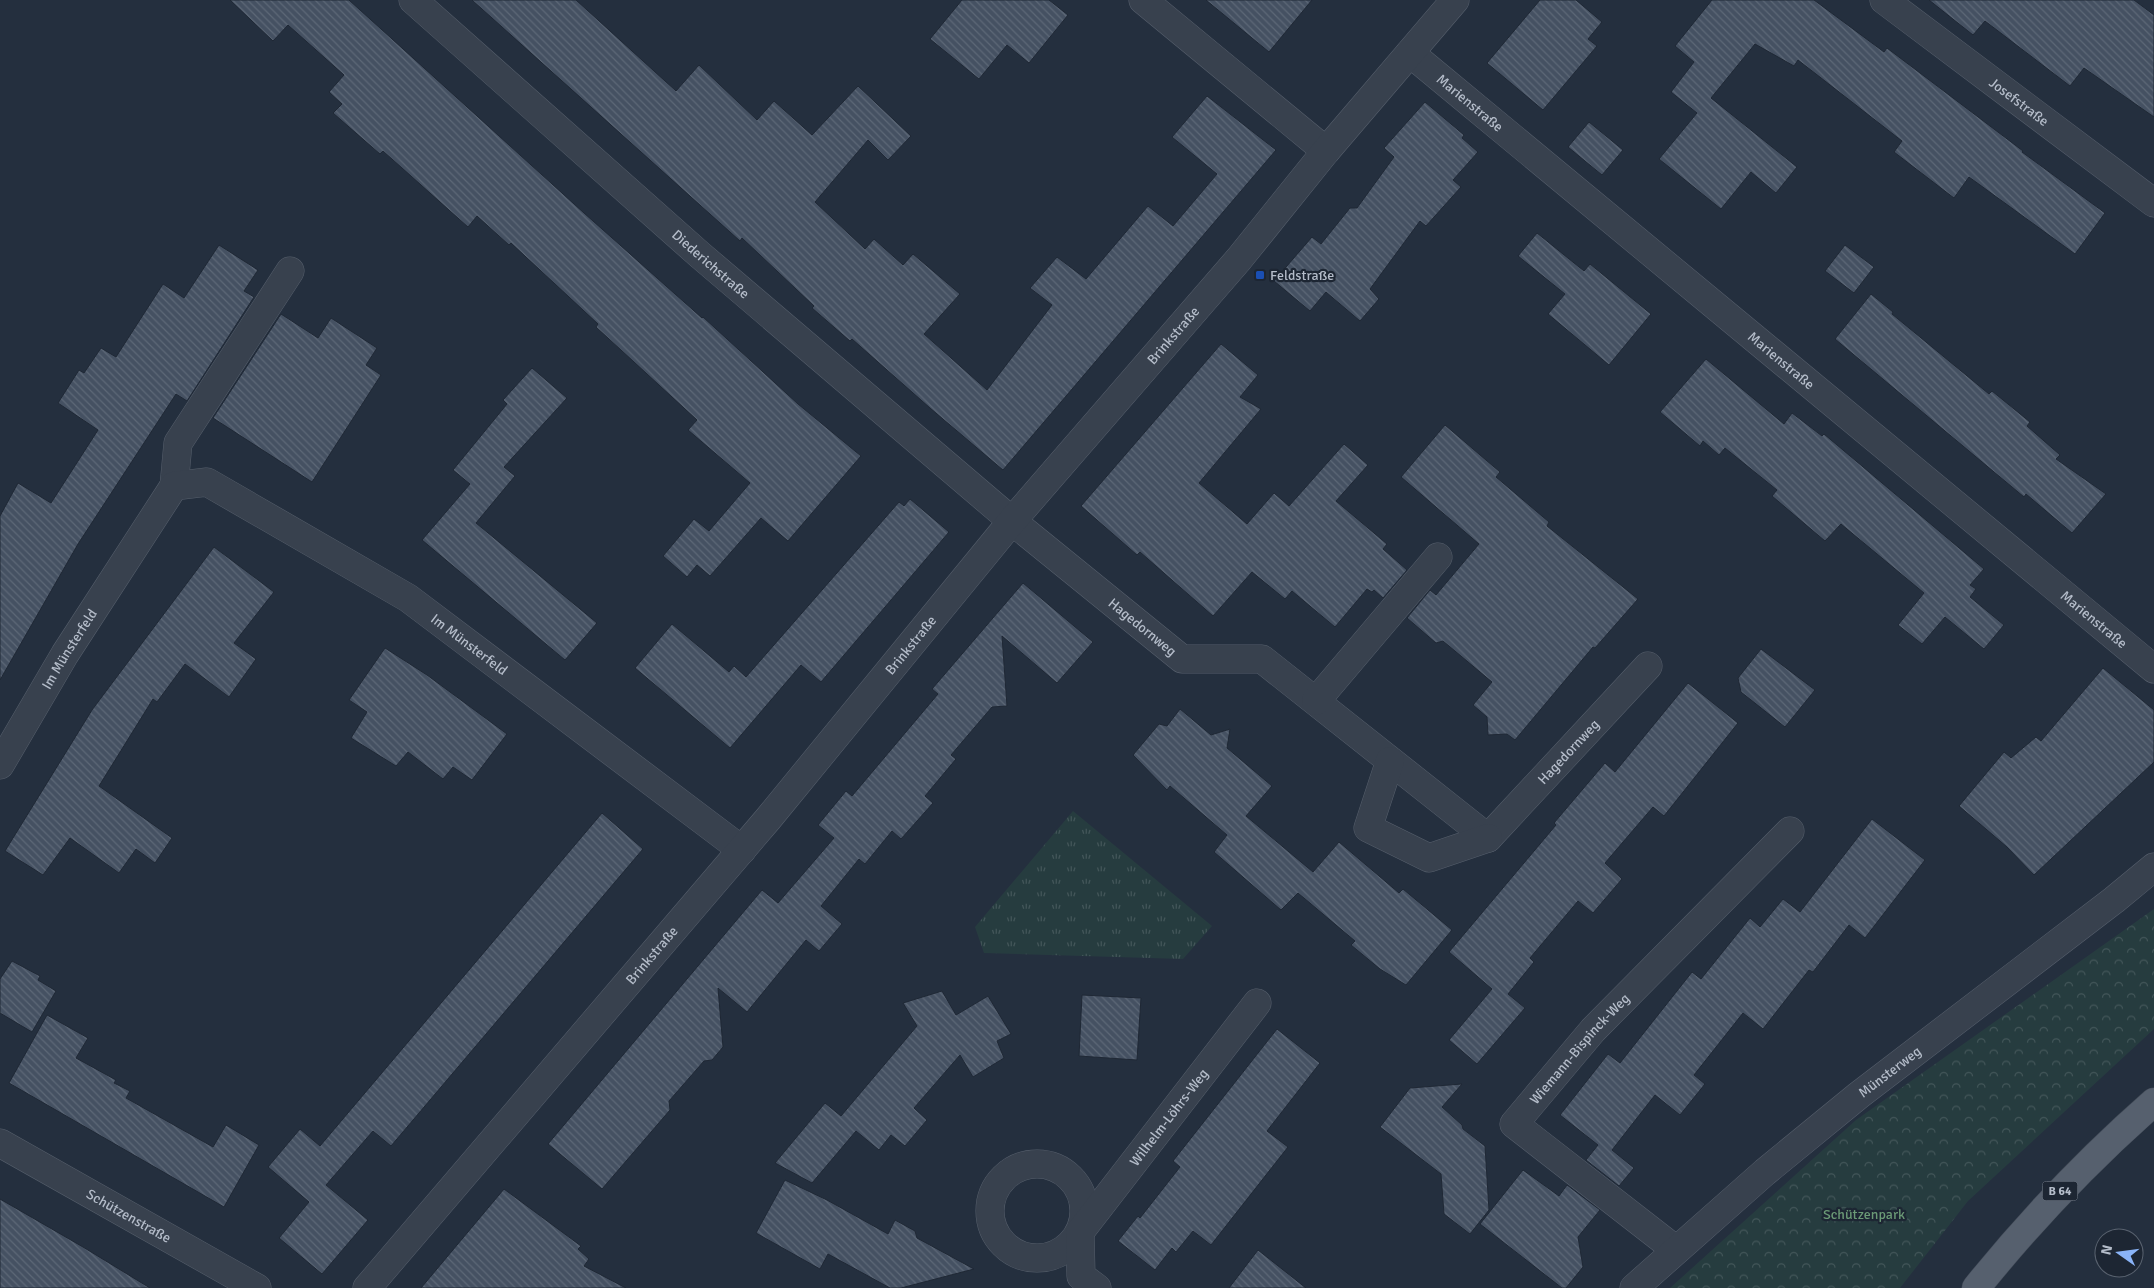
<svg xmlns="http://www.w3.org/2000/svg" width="2154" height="1288" font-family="Signika,sans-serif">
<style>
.grass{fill:url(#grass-tufts)}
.forest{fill:url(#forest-crowns)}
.building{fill:url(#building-back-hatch);stroke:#1f2835}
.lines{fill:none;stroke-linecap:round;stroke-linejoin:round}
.minor-casing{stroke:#565f6c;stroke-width:29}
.primary-casing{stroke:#414a57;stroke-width:29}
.minor{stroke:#38414e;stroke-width:28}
.primary{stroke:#56606e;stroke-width:28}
.transit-dot{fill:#1a4fb4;stroke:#1d2633;stroke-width:2}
.labels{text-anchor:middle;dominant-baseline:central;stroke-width:4.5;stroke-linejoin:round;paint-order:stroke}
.shield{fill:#1d2633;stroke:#878f9c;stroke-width:1}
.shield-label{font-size:12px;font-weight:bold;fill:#b4bcc9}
.street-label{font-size:14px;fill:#b4bcc9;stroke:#1d2633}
.poi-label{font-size:14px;fill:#b4bcc9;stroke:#1d2633;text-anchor:start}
.park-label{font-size:14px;fill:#6b9a76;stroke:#1d2633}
</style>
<defs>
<pattern id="grass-tufts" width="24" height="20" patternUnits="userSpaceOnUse" patternTransform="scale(1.25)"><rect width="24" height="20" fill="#263c3f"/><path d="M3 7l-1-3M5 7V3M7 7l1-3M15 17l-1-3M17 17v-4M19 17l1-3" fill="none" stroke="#435659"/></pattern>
<pattern id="forest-crowns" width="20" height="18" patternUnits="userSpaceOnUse" patternTransform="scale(1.25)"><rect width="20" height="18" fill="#263c3f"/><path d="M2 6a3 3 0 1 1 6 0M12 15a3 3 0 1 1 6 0" fill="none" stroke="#435659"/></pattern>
<pattern id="building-back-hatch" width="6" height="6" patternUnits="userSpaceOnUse" patternTransform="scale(1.25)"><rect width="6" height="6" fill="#455162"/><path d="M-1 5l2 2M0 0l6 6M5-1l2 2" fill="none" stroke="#5d6877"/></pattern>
</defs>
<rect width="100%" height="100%" fill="#242f3e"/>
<!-- grass -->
<path class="grass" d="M 1073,811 L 1212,926 L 1183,959 L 984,953 L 975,927 Z"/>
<!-- forest -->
<path class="forest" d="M 2154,909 L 2154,1029 L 1968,1201 L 1900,1288 L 1670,1288 L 1856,1120 Z"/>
<!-- building -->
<path class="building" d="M 230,0 L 349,0 L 584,213 L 702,318 L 703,317 L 798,404 L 861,456 L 788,541 L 761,518 L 710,576 L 697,565 L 687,577 L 663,556 L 694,519 L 709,531 L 750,483 L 688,430 L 697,420 L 596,327 L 598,324 L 511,243 L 509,245 L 477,216 L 468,227 L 383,151 L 380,154 L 333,113 L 342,104 L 329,92 L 344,75 L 288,25 L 273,41 Z
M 472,0 L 576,0 L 676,91 L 699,65 L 757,120 L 774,101 L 812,135 L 858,86 L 911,136 L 888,160 L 868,140 L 815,202 L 865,249 L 874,239 L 903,265 L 913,254 L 960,294 L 924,334 L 987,390 L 1052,305 L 1030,288 L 1057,257 L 1086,279 L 1148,206 L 1173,226 L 1217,174 L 1172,137 L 1207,96 L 1276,150 L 1003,470 L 930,408 L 852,339 L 850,341 L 812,308 L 814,306 L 742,238 L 740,241 Z
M 962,0 L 1049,0 L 1068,15 L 1029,63 L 1007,45 L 979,79 L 930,39 Z
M 1206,0 L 1312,0 L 1269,52 Z
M 1540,0 L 1576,0 L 1602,22 L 1588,39 L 1597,46 L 1543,110 L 1487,63 Z
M 1712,0 L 1814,0 L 1884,52 L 1887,48 L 2023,151 L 2022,152 L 2105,213 L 2075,254 L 1969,177 L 1954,198 L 1894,152 L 1902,141 L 1798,60 L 1794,66 L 1755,44 L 1711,98 L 1797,167 L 1776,193 L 1751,172 L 1721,209 L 1659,159 L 1697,113 L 1671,92 L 1694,62 L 1675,46 Z
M 1929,0 L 2134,0 L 2154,15 L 2154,117 L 2084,68 L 2070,86 L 1985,21 L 1973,35 Z
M 1425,102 L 1464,135 L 1462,138 L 1478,152 L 1453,180 L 1461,187 L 1426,226 L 1420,221 L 1370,289 L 1379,299 L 1360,321 L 1326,292 L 1310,311 L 1274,281 L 1312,237 L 1321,244 L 1350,208 L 1357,208 L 1394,157 L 1384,148 Z
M 1589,122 L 1623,150 L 1602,175 L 1568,147 Z
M 1537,233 L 1584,271 L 1590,264 L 1651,314 L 1609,365 L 1548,314 L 1565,294 L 1518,256 Z
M 219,245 L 258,270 L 244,291 L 254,297 L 187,401 L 176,394 L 78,544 L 0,680 L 0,516 L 18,483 L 51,503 L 98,430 L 58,403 L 79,370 L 84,373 L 101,348 L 116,357 L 163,284 L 184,298 Z
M 1845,245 L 1874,267 L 1854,293 L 1825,271 Z
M 1871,294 L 1893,312 L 1892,314 L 1989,394 L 1992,391 L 2030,422 L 2027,426 L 2060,455 L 2056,459 L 2106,494 L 2072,533 L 2026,494 L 2024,497 L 1835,339 Z
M 281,314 L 318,338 L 331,318 L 377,348 L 366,365 L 381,375 L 312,482 L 213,418 Z
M 1221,344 L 1258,375 L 1240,397 L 1261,409 L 1199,483 L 1247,524 L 1274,493 L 1289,506 L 1344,444 L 1368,465 L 1336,501 L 1387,544 L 1383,549 L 1407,570 L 1383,598 L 1374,590 L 1372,592 L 1367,589 L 1335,627 L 1292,591 L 1285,599 L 1252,572 L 1213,616 L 1140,552 L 1137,555 L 1081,506 Z
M 1706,359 L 1784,424 L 1792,413 L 1822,436 L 1824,434 L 1984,569 L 1970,585 L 1976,589 L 1970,597 L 2004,625 L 1984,649 L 1945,617 L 1922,644 L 1898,625 L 1924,593 L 1841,524 L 1825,541 L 1772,496 L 1777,490 L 1725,448 L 1719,455 L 1703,441 L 1700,446 L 1660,412 Z
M 532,368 L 567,398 L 504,467 L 515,476 L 476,523 L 597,623 L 565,660 L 422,540 L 470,484 L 453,470 L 507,404 L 503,400 Z
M 1445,425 L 1500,472 L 1496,477 L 1549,522 L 1547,526 L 1638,599 L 1595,648 L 1593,647 L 1515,740 L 1507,734 L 1488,735 L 1487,717 L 1473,705 L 1492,682 L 1443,641 L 1436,643 L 1407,618 L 1430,590 L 1436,595 L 1479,544 L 1401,477 Z
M 910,499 L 949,532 L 821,682 L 801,665 L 730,748 L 635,668 L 672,624 L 729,672 L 734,666 L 746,677 L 899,502 L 904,506 Z
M 214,547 L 274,592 L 234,643 L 256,659 L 229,697 L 185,664 L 157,702 L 153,699 L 99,786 L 172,838 L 155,863 L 136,849 L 119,873 L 70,838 L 43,875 L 5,851 L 92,710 Z
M 1023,583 L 1093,642 L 1057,683 L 1002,636 L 1007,706 L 992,707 L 951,755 L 956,759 L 925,796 L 933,803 L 901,839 L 892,831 L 865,864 L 859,859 L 821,906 L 842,924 L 819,951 L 806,940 L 747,1012 L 718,988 L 723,1047 L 712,1060 L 704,1061 L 669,1101 L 670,1110 L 602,1189 L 548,1144 L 762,890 L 778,903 L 834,838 L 818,825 L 846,791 L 852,796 L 938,694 L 932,689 Z
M 385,648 L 427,675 L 507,734 L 472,780 L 453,767 L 443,779 L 408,752 L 396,766 L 351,738 L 367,712 L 349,700 Z
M 1761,649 L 1815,690 L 1785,727 L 1741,692 L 1738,678 Z
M 2103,668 L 2154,710 L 2154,762 L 2034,875 L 2007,847 L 1959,806 L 2004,752 L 2011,758 L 2036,737 L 2041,741 Z
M 1688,683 L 1738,723 L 1664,816 L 1653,807 L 1605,863 L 1622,879 L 1593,913 L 1578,901 L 1530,958 L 1534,962 L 1508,994 L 1525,1008 L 1477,1064 L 1449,1040 L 1492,989 L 1449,952 L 1556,825 L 1554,823 L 1605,763 L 1615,772 Z
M 1180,709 L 1211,735 L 1230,729 L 1227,748 L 1272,786 L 1246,816 L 1313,872 L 1339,842 L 1399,893 L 1403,889 L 1452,930 L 1406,985 L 1380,969 L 1351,945 L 1355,941 L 1298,893 L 1281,910 L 1214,852 L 1227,835 L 1170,786 L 1167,790 L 1133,755 L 1159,724 L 1167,726 Z
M 602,813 L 643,849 L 391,1146 L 373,1131 L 326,1185 L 368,1220 L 322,1274 L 279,1238 L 309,1202 L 268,1167 L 300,1129 L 320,1146 Z
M 1872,819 L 1925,860 L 1865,938 L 1849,925 L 1813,972 L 1809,970 L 1763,1029 L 1743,1013 L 1694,1075 L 1705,1084 L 1680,1115 L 1655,1095 L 1612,1150 L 1634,1168 L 1619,1186 L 1586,1160 L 1598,1145 L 1560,1115 L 1608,1054 L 1620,1063 L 1692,972 L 1701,979 L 1750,918 L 1760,927 L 1783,899 L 1800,912 Z
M 12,961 L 40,976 L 38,980 L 56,991 L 32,1032 L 0,1013 L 0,979 Z
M 942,991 L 956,1015 L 988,996 L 1011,1034 L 997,1041 L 1004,1058 L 973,1077 L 960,1055 L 914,1108 L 927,1120 L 905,1146 L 891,1135 L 879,1150 L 856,1131 L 812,1183 L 775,1163 L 825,1103 L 841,1116 L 917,1026 L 903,1003 Z
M 1082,995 L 1141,998 L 1137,1060 L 1079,1056 Z
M 47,1015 L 88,1038 L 76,1058 L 116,1080 L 114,1083 L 130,1091 L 126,1098 L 213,1147 L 226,1125 L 259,1145 L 224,1207 L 9,1083 Z
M 1277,1029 L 1320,1063 L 1267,1131 L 1288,1147 L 1211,1245 L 1193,1231 L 1176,1252 L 1172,1248 L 1155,1270 L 1118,1241 L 1138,1216 L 1140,1218 L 1180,1167 L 1173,1161 Z
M 1462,1084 L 1442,1107 L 1462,1125 L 1463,1129 L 1485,1146 L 1489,1210 L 1470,1234 L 1444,1214 L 1441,1174 L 1380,1127 L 1410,1088 Z
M 1523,1170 L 1559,1196 L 1567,1185 L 1600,1210 L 1578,1237 L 1583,1267 L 1566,1288 L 1562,1288 L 1480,1224 Z
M 785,1180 L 827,1200 L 888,1234 L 895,1220 L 915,1231 L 917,1238 L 974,1269 L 901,1288 L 890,1288 L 828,1254 L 820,1269 L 756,1233 Z
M 504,1189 L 581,1246 L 578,1249 L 589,1259 L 584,1266 L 626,1288 L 421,1288 Z
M 0,1199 L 83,1247 L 150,1288 L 0,1288 Z
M 1258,1250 L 1306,1288 L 1229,1288 Z"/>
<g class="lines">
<defs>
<g id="minor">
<path id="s1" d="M 413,0 L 700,255 L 1012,521 L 1182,659 L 1262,659 L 1488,838 L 1648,666"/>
<path d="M 1143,0 L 1326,151"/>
<path id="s2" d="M 1884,0 L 2154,203"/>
<path id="s3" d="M 1410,53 L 2154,669"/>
<path d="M 174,486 L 178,443 L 290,271"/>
<path d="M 1316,701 L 1438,557"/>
<path d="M 1390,761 L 1368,828 L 1429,858 L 1488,838"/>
<path id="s4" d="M 0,765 L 65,654 L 174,486 L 207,482 L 408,598 L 742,850"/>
<path id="s5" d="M 0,1143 L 257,1288"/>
<circle cx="1037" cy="1211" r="47"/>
<path id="s6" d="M 1676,1250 L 1514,1124 L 1593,1030 L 1790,831"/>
<path id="s7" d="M 367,1288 L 768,819 L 1012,521 L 1239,259 L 1326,151 L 1455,0"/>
<path id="s8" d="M 1097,1288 L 1081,1276 L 1080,1232 L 1257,1003"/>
<path id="s9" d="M 1634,1288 L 1765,1172 L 1859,1095 L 2114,900 L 2154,867"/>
</g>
<path id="primary" d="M 1976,1288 C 2030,1221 2089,1159 2154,1102"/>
</defs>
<!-- minor casing -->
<use href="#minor" class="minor-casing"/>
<!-- primary casing -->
<use href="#primary" class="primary-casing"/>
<!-- minor -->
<use href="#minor" class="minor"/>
<!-- primary -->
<use href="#primary" class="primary"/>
</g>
<!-- markers -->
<rect class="transit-dot" x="1255" y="270" width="10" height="10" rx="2.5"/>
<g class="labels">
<!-- shield labels -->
<rect class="shield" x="2042.5" y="1181.5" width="35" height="19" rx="4"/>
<g class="shield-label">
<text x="2060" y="1191">B 64</text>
</g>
<!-- street labels -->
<g class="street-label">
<text stroke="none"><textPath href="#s2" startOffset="169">Josefstraße</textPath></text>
<text stroke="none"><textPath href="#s3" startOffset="78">Marienstraße</textPath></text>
<text stroke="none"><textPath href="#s1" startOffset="398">Diederichstraße</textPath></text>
<text stroke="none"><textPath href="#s7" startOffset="1248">Brinkstraße</textPath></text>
<text stroke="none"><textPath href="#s3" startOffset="482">Marienstraße</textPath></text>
<text stroke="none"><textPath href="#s3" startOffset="888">Marienstraße</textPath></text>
<text stroke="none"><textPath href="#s1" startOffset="962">Hagedornweg</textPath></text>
<text stroke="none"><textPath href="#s4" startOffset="671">Im Münsterfeld</textPath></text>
<text stroke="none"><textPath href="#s7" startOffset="842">Brinkstraße</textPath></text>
<text stroke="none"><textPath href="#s4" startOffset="135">Im Münsterfeld</textPath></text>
<text stroke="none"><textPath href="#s1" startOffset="1499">Hagedornweg</textPath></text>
<text stroke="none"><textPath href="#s7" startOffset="438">Brinkstraße</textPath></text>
<text stroke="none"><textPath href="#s6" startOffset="305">Wiemann-Bispinck-Weg</textPath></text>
<text stroke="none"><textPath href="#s9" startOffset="335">Münsterweg</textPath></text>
<text stroke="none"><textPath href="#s8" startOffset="209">Wilhelm-Löhrs-Weg</textPath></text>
<text stroke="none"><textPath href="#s5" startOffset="148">Schützenstraße</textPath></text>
</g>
<!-- poi labels -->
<g class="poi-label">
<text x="1270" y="275">Feldstraße</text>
</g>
<!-- park labels -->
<g class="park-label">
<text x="1864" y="1214">Schützenpark</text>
</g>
</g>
<!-- north arrow -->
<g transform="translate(2119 1253) rotate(284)"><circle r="24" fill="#1d2633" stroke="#59626f"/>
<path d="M0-4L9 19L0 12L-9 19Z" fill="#8ab4f8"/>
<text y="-8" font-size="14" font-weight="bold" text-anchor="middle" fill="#b4bcc9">N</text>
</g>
</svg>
